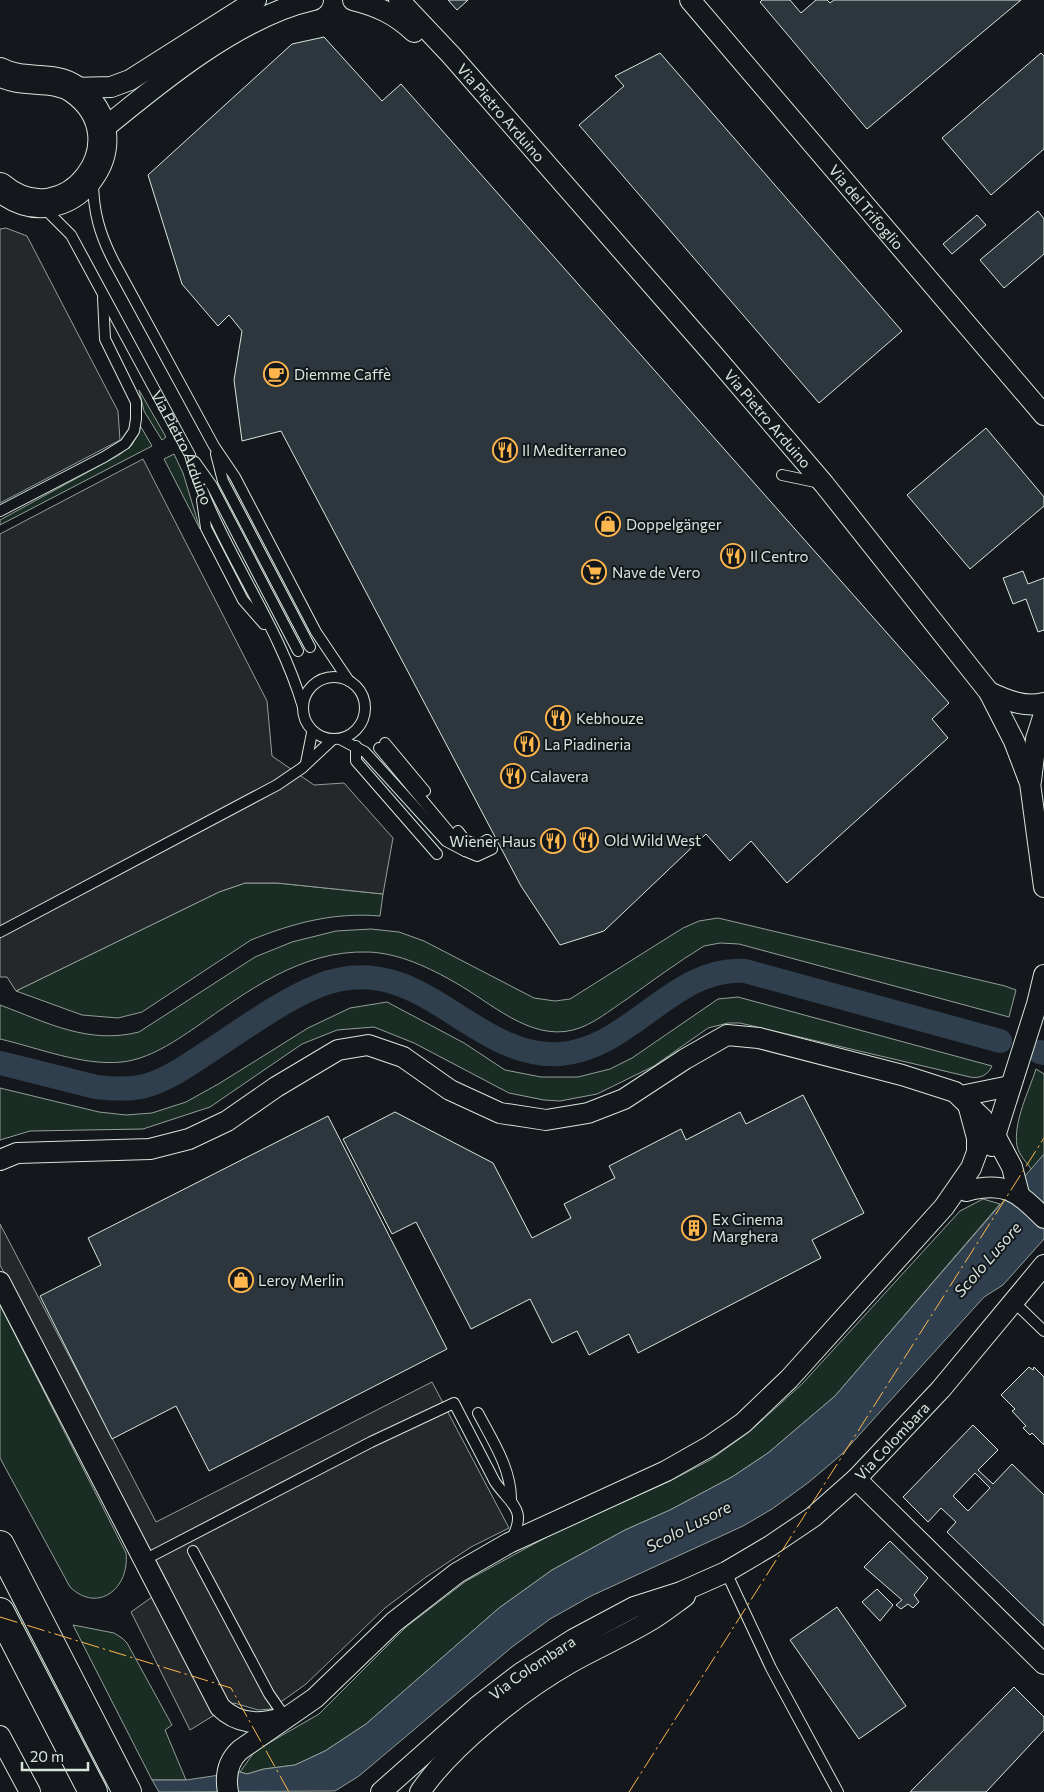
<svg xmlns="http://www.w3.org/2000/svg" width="1044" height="1792" font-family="Commissioner,sans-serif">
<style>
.green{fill:#1a2d24;stroke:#939e99}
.parking{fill:#24282b;stroke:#939e99}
.water{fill:#2f3f4d;stroke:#939e99}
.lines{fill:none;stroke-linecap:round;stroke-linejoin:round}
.canal{stroke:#2f3f4d;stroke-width:24}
.building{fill:#2c363c;stroke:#d8e6dc;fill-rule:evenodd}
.lane-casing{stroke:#d8e6dc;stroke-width:12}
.street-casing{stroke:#d8e6dc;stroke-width:22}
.secondary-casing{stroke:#d8e6dc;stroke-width:30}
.primary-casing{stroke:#d8e6dc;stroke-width:30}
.lane{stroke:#14181c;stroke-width:10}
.street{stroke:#14181c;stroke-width:20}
.secondary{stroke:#14181c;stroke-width:28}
.primary{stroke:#14181c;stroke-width:28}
.power{stroke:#ffb74d;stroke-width:1;stroke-dasharray:18 4 2.5 4;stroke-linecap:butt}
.labels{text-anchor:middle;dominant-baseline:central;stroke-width:4;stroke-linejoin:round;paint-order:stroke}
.street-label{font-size:15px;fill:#d8e6dc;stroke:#14181c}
.poi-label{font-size:15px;fill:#d8e6dc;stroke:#14181c;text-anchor:start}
.water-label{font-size:16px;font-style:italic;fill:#d8e6dc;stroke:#14181c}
</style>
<rect width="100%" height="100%" fill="#14181c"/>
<!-- green -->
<path class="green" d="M 139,390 L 166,437 L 162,440 L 144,411 Z
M 141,427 L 152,446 L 0,525 L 0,520 L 119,455 L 132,445 Z
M 174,454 L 183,473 L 200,529 L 164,459 Z
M 245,883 L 277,883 L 383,894 L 380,916 C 334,912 293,923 251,940 L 142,1012 L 118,1018 L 82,1015 L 16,991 L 219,892 Z
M 718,918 L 1005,986 L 1016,990 L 1009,1017 L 739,944 L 720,943 L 704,946 C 678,962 652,981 627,999 C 610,1010 593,1025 573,1030 C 530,1041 490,1002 456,983 C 430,968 399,953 368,952 C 301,950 248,991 196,1027 C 174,1042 149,1059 122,1062 C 82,1066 39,1048 0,1039 L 0,1005 C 46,1022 88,1045 139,1032 L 255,957 L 292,942 L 336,931 L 371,929 L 399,932 L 424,941 L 534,998 L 555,1001 L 570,999 L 683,928 L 699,921 Z
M 738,997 L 992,1066 C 988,1075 980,1079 970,1077 L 740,1023 L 728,1023 L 708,1028 L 654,1066 L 597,1094 L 560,1101 L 544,1100 L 509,1093 L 414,1043 L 374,1027 L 337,1030 L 302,1044 L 210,1107 L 143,1129 L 30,1131 L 0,1140 L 0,1088 L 99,1112 L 126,1115 L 152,1113 L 186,1102 L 220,1083 L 308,1028 L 350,1008 L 387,1002 L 464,1043 L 505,1070 L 541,1077 L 578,1077 L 610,1069 L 632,1058 L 718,999 Z
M 1036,1069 L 1044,1074 L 1044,1154 L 1032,1170 C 1027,1163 1019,1155 1017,1146 C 1013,1122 1029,1091 1036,1069 Z
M 983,1199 L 1000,1204 L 835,1396 L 768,1453 L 732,1477 L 670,1510 L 625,1530 L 552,1570 L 499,1608 L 366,1724 L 325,1751 L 295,1765 L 264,1769 L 247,1774 L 240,1772 L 255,1751 L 319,1714 L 406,1627 L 466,1581 L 554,1533 L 670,1481 L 710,1460 L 749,1432 L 802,1384 L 960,1211 Z
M 0,1305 L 126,1553 C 130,1588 98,1614 70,1587 L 0,1458 Z
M 73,1625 L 114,1633 L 122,1638 L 127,1643 L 172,1725 L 165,1730 L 186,1780 L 152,1780 Z"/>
<!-- parking -->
<path class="parking" d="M 6,228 L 27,236 L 118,411 L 120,440 L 0,503 L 0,229 Z
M 143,459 L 267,701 L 272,756 L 314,785 L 344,783 L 393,838 L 383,894 L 277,883 L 245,883 L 219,892 L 16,991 L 7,977 L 0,977 L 0,534 Z
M 0,1224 L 156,1522 L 432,1382 L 509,1528 L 471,1547 L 426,1577 L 385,1608 L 306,1684 L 271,1709 L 258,1710 L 234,1703 L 190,1730 L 131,1612 L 169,1585 L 0,1265 Z"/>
<!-- water -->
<path class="water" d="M 1044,1154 L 1044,1239 L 1003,1285 L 984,1297 L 842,1454 L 809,1482 L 772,1509 L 743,1526 L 591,1596 L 550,1619 L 512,1647 L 359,1776 L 335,1791 L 159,1792 L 152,1780 L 186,1780 L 240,1772 L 247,1774 L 264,1769 L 295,1765 L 325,1751 L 366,1724 L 499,1608 L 552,1570 L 625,1530 L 670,1510 L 732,1477 L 768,1453 L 835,1396 Z"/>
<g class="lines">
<!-- canal -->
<path class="canal" d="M 1040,1052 L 1044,1053
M 0,1063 L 96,1087 C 113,1089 129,1090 145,1086 C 169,1079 188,1065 208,1052 C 244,1029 279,1002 318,986 C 419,945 471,1060 560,1054 C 631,1049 673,966 745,971 L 1000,1041"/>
</g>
<!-- building -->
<path class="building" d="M 448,0 L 468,0 L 457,10 Z
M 762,0 L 790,0 L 801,13 L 816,0 L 827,0 L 830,3 L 834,0 L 1021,0 L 867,129 L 760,2 Z
M 324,37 L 382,101 L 401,84 L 949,703 L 932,719 L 948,738 L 787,883 L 751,841 L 730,861 L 706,834 L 604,931 L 560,945 L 521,886 L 281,431 L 242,441 L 234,380 L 242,331 L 229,315 L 218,326 L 182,284 L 148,175 L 292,44 Z
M 660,53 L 902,331 L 819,403 L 579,125 L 624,86 L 615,76 Z
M 1041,53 L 1044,56 L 1044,149 L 991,195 L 942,138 Z
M 1038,211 L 1044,219 L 1044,254 L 1004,288 L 980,260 Z
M 977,215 L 986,225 L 952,254 L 943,244 Z
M 986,428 L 1044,497 L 1044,506 L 970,569 L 907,495 Z
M 1023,571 L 1028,584 L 1044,578 L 1044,630 L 1038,632 L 1026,599 L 1013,604 L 1003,578 Z
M 803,1095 L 864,1213 L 812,1240 L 821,1258 L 638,1353 L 629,1334 L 589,1355 L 577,1331 L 552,1343 L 530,1299 L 471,1329 L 416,1222 L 392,1234 L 343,1139 L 395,1112 L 493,1163 L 532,1238 L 571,1218 L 564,1204 L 615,1178 L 609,1166 L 681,1129 L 686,1140 L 740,1112 L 746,1124 Z
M 328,1116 L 447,1349 L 209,1471 L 176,1406 L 112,1439 L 40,1296 L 101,1265 L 88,1238 Z
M 1029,1367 L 1033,1370 L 1034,1367 L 1044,1377 L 1044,1445 L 1032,1433 L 1030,1435 L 1023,1428 L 1026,1426 L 1012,1411 L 1015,1409 L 1001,1395 Z
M 973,1425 L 998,1450 L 978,1470 L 993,1484 L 1012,1464 L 1044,1495 L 1044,1626 L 947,1532 L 956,1522 L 941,1508 L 928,1522 L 903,1497 ZM 975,1473 L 990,1488 L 968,1511 L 953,1496 Z
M 890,1541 L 928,1578 L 914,1595 L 919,1602 L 913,1608 L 908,1604 L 901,1609 L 896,1605 L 902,1600 L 864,1567 Z
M 877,1589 L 893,1605 L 880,1621 L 862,1602 Z
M 837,1607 L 906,1706 L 859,1739 L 790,1640 Z
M 1014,1687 L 1044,1717 L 1044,1730 L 986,1792 L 910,1792 Z"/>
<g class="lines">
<defs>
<g id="lane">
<path d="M 93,180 C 93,212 100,235 114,262 L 214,446 L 235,477 L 316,632 L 349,681"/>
<path id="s1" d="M 42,206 L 71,235 L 190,455 C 216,544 277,618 303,707"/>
<path d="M 216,454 L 223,481 L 310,647"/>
<path d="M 195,462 L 212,486 L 298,651"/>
<path d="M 782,475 L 820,483"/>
<path d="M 202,500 L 206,528 L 243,600 L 264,624"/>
<path d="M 0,511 L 104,457 L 125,444 L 134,431 L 136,419 L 136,402 L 105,339 L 103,298"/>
<circle cx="334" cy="708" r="31"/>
<path d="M 340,739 L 365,752 L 446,841 L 465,851"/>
<path d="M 385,743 L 425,791"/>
<path d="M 356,746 L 356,761 L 437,854"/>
<path d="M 379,748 L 465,851 L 477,856 L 492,849"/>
<path d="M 306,763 L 312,733"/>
<path d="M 458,831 L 465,840 L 478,846 L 487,840"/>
<path d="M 0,932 L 277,785 L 302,768 L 333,739"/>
<path d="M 1014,1302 L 1044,1331"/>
<path d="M 478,1413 C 492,1440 511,1468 511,1499"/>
<path d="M 193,1551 L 269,1694 L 285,1717"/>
<path d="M 144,1560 L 371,1442 L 454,1403 L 495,1482 C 511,1505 528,1509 511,1540"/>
<path d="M 726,1572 L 771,1668 L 838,1792"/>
</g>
<g id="street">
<path d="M 353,0 C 377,6 395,14 414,32"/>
<path id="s2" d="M 399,0 L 451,55 L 711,352 L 824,484 L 989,692 L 1014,741 L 1030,783 L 1044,887"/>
<path id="s3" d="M 690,0 L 1044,415"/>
<path d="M 72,88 L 111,87 L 130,80 L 256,0"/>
<path d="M 102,130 C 159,83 240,16 313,0"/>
<path d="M 989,692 C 1006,700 1025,708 1044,703"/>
<path d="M 1031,781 L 1036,739 L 1044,714"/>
<path d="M 961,1096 L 1010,1086"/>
<path d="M 992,1146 L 1037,1004 L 1044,975"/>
<path d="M 0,1160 L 17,1153 L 150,1149 L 189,1139 L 227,1121 L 276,1087 L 338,1050 L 368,1045 L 403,1057 L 450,1090 L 500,1113 L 546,1120 L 588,1113 L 624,1099 L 685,1059 L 727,1035 L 759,1038 L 902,1075 L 955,1092 L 983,1119 L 996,1137 L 1012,1167 L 1019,1194"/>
<path d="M 966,1191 C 1005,1181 1017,1191 1044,1218"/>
<path d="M 0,1282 L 220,1707 C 237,1724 260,1725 281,1718"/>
<path d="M 856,1479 L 1044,1664"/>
<path d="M 0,1736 L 30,1792"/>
<path d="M 228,1792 C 225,1776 228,1761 240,1750 L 315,1698 L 394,1622 L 457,1573 L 509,1543 L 666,1471 L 710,1446 L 743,1423 L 789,1379 L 944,1207 L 971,1168 L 977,1152 L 977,1138 L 969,1108"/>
<path id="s4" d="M 381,1792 L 478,1706 L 521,1673 L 574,1639 L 634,1607 L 681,1592 L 726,1572 L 770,1546 L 813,1517 L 856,1479 L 941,1389 L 1044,1265"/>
<path d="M 420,1792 C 451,1746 521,1691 570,1663 C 596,1648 625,1636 651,1620 C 663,1613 674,1604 685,1596"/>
</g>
<path id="secondary" d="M 0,72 C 23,85 52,74 74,89 C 146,140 66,243 0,187"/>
<path id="primary" d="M 0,1545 L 127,1792
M 0,1612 L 93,1792"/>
</defs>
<!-- lane casing -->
<use href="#lane" class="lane-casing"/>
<!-- street casing -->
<use href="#street" class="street-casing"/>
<!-- secondary casing -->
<use href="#secondary" class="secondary-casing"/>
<!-- primary casing -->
<use href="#primary" class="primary-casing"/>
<!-- lane -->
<use href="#lane" class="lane"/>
<!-- street -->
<use href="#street" class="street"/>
<!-- secondary -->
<use href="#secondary" class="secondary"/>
<!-- primary -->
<use href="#primary" class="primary"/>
<!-- power -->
<path class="power" d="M 0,1617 L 231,1688 L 289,1792
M 629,1792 L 1044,1138"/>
</g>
<!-- icons -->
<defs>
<symbol id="cafe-ring" viewBox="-11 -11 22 22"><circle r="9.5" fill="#14181c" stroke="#ffb74d" stroke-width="1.5"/><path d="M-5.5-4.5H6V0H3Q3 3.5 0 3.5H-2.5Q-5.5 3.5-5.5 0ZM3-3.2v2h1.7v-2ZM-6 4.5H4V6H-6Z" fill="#ffb74d"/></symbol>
<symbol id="restaurant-ring" viewBox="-11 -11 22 22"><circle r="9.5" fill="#14181c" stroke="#ffb74d" stroke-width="1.5"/><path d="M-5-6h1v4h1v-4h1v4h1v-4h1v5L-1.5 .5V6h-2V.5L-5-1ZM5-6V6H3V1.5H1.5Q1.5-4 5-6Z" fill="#ffb74d"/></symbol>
<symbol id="shop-ring" viewBox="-11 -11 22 22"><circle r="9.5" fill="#14181c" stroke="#ffb74d" stroke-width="1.5"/><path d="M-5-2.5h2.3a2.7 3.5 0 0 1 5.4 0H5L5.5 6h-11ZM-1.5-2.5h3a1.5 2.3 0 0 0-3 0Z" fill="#ffb74d"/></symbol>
<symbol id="supermarket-ring" viewBox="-11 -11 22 22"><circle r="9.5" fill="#14181c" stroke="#ffb74d" stroke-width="1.5"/><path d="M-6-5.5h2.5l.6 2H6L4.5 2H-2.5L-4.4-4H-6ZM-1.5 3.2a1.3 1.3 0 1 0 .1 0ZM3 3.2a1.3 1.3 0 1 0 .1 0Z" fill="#ffb74d"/></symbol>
<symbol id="building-ring" viewBox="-11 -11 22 22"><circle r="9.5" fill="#14181c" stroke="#ffb74d" stroke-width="1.5"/><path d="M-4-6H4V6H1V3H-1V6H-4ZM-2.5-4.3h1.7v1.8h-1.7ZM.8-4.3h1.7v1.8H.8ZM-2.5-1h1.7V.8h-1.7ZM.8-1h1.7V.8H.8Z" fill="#ffb74d"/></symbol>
</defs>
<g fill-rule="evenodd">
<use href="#cafe-ring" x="262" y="360" width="28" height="28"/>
<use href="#restaurant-ring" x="491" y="436" width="28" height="28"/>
<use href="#shop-ring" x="594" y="510" width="28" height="28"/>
<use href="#restaurant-ring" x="719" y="542" width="28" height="28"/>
<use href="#supermarket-ring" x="580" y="558" width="28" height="28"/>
<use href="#restaurant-ring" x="544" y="704" width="28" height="28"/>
<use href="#restaurant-ring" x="513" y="730" width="28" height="28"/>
<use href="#restaurant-ring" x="499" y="762" width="28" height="28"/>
<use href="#restaurant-ring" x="572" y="826" width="28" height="28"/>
<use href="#restaurant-ring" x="539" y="827" width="28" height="28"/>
<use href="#building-ring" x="680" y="1214" width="28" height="28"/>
<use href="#shop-ring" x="227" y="1266" width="28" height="28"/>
</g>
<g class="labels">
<!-- street labels -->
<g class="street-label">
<text stroke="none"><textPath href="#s2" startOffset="152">Via Pietro Arduino</textPath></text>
<text stroke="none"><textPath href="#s3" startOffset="272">Via del Trifoglio</textPath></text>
<text stroke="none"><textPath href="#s2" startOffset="558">Via Pietro Arduino</textPath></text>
<text stroke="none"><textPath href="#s1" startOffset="281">Via Pietro Arduino</textPath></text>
<text stroke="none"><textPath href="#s4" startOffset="626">Via Colombara</textPath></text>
<text stroke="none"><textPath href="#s4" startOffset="196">Via Colombara</textPath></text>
</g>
<!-- poi labels -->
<g class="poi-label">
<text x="294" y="374">Diemme Caffè</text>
<text x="522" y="450">Il Mediterraneo</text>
<text x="626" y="524">Doppelgänger</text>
<text x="750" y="556">Il Centro</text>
<text x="612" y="572">Nave de Vero</text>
<text x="576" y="718">Kebhouze</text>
<text x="544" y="744">La Piadineria</text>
<text x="530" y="776">Calavera</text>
<text x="604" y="840">Old Wild West</text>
<text x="536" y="841" text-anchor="end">Wiener Haus</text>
<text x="712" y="1219">Ex Cinema<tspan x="712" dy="17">Marghera</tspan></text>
<text x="258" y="1280">Leroy Merlin</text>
</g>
<!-- water labels -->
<g class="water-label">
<text transform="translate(987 1259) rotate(-49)">Scolo Lusore</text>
<text transform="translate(688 1526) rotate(-27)">Scolo Lusore</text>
</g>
</g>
<!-- scale -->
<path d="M22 1762v8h66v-8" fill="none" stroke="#d8e6dc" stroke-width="2.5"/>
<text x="30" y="1762" font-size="15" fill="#d8e6dc" stroke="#14181c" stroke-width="4" paint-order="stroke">20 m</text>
</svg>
